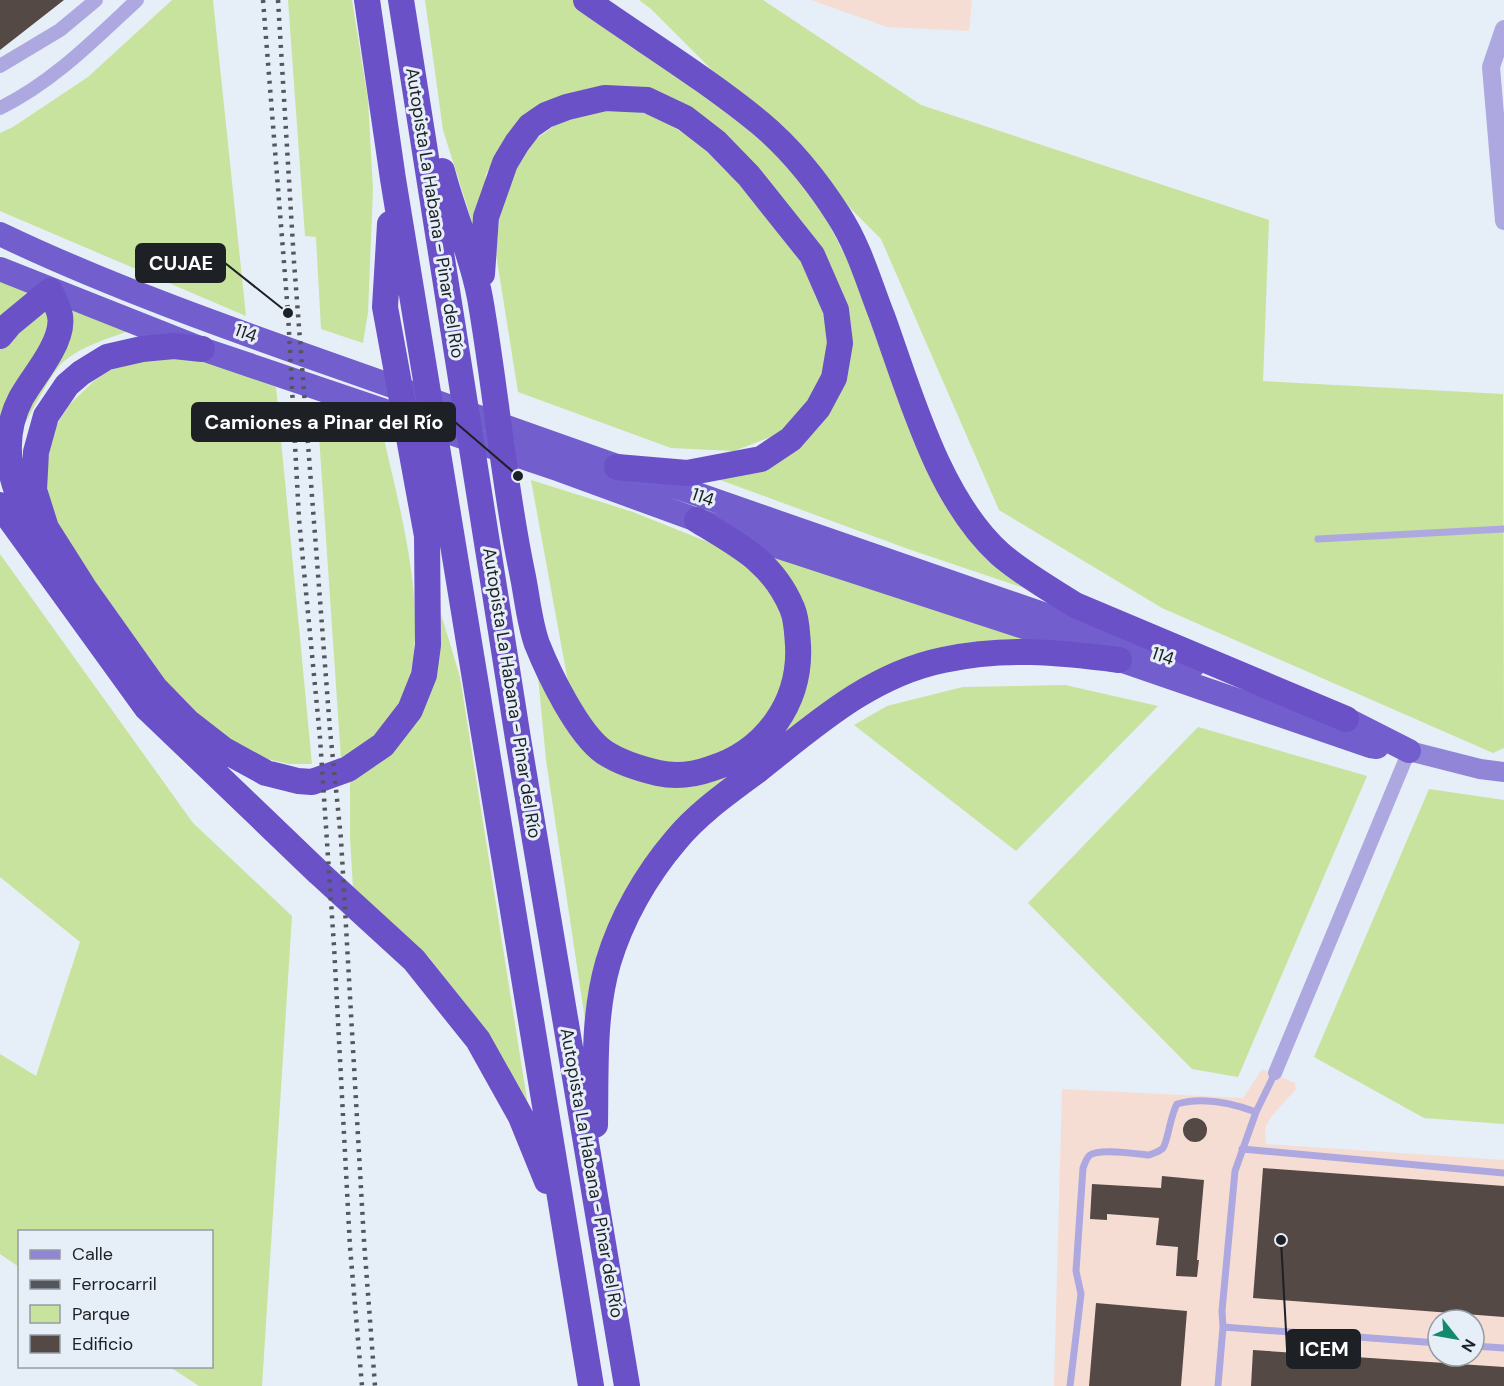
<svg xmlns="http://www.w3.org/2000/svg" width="1504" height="1386" font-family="'DM Sans',sans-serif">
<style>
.industrial{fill:#f6ddd4;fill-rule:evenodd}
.green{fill:#c7e39d}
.building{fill:#544945}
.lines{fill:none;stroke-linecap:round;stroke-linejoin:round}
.service{stroke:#aea8e0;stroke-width:7}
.minor{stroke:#aea8e0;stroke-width:14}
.tertiary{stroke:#aea8e0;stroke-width:18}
.secondary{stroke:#9085d7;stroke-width:20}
.trunk{stroke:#725ecc;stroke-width:24}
.motorway{stroke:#6a51c8;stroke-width:26}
.rail{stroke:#53575d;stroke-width:4.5;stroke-dasharray:3 6;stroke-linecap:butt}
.labels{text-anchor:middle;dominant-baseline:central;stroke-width:6;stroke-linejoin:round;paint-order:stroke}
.street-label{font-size:18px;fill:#1d2024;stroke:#e6eef8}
.leader{fill:none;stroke:#1d2024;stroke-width:2}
.callout-dot{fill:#1d2024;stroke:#e6eef8;stroke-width:2}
.callout{fill:#1d2024;stroke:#1d2024;stroke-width:2}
.callout-label{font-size:20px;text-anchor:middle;font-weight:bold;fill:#fff}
</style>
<rect width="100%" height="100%" fill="#e6eef8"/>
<!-- industrial -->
<path class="industrial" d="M 811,0 L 972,0 L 969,31 L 887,27 Z
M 1262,1069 L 1295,1083 L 1296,1089 L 1271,1117 L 1265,1129 L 1266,1144 L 1504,1160 L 1504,1386 L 1054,1386 L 1062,1089 L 1243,1098 ZM 1438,1320 L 1474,1320 L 1474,1356 L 1438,1356 Z"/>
<!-- green -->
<path class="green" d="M 172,0 L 213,0 L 246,316 L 0,211 L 0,133 L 13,127 L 88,77 Z
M 288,0 L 352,0 L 368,100 L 373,190 L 368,312 L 363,343 L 321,329 L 316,237 L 305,236 Z
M 425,0 L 573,0 L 618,35 L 717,102 L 764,141 L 792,171 L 828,222 L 860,285 L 944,500 L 1033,591 L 911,550 L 701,473 L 796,449 L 820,425 L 843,386 L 815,246 L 649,92 L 510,134 L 486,174 L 478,241 L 443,130 Z
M 639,0 L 763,0 L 921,105 L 1269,220 L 1263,381 L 1503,394 L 1504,748 L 1493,753 L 1162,608 L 999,510 L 881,239 L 651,9 Z
M 617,107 L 657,116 L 719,156 L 809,268 L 824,306 L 830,349 L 816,394 L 784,432 L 734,451 L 671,448 L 518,392 L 496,254 L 501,198 L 528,145 L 565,118 Z
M 0,279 L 31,293 L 0,320 Z
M 48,309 L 46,334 L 0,415 L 0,349 L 4,343 Z
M 67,309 L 129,331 C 106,339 83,346 64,361 C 51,373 33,409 24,426 L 26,406 Z
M 159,358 L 196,358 L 276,387 L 312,764 L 289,764 L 263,758 L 219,738 L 178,698 L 65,539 L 46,498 L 44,464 L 52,432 L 70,404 L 94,381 L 123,362 Z
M 323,404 L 381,425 C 398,507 448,662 382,730 C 371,742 354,750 341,759 L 318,421 L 324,418 Z
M 531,480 L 633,512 L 738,554 L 766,580 L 785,618 L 789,657 L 786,683 L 769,712 L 746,738 L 708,762 L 677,765 L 634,757 L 597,731 L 568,682 Z
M 0,554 L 193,823 L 292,916 L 262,1386 L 199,1386 L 170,1367 L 212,1366 L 212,1232 L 20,1232 L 19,1267 L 0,1254 L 0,1054 L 36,1076 L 80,942 L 0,877 Z
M 768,555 L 1043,642 L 914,658 L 678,824 L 587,1033 L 546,760 L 537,666 L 604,761 L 731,773 L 805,680 Z
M 441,614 L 460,677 L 528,1106 L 482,1025 L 428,956 L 353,888 L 350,838 L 350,779 L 381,762 L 419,719 L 436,663 Z
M 1065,685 L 1158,706 L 1016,851 L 854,725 L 887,706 L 963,687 Z
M 1198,727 L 1367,776 L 1238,1077 L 1192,1069 L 1028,903 Z
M 1429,789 L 1504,800 L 1504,1124 L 1424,1118 L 1314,1057 Z"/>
<!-- building -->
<path class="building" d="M 0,0 L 64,0 L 0,50 Z
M1183 1130a12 12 0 1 1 24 0a12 12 0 1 1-24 0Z
M 1263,1168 L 1504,1186 L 1504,1317 L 1253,1298 Z
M 1162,1176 L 1204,1180 L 1197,1260 L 1199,1260 L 1197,1277 L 1176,1276 L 1178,1247 L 1156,1245 L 1159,1218 L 1107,1214 L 1107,1220 L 1090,1219 L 1092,1184 L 1161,1188 Z
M 1096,1303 L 1187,1311 L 1181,1386 L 1089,1386 Z
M 1253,1350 L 1504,1367 L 1504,1386 L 1251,1386 Z"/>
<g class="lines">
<!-- service -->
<path class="service" d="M 1318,539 L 1504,529
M 1242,1149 L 1504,1173
M 1223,1327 L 1438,1343
M 1474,1346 L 1504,1348
M 1070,1386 L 1081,1294 L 1076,1271 L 1083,1168 C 1085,1164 1086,1158 1090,1155 C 1100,1148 1136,1154 1149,1155 C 1154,1153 1159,1152 1163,1148 C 1168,1141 1170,1116 1177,1104 C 1202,1097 1232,1103 1256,1112
M 1218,1386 L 1223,1327 L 1222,1311 L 1235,1171 L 1256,1112 L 1275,1073"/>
<!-- minor -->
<path class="minor" d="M 0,66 L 60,30 L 96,0
M 0,108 C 53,82 94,40 137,0
M 1275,1073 L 1409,751"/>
<!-- tertiary -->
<path class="tertiary" d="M 1504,29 L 1491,67 L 1504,221"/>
<!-- secondary -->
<path class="secondary" d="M 1409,751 L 1480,769 L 1504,772"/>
<!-- trunk -->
<path class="trunk" d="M 0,234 C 138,300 290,349 434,401 C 686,492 940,578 1193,666
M 0,269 L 202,349 L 560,470 L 697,520 L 1033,630 L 1370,746 L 1377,747
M 1328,713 L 1346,719 L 1409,751"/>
<!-- motorway -->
<path class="motorway" d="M 367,0 L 393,179 L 591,1386
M 401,0 L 519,745 L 627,1386
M 586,0 C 644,41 705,78 760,123 C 790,148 818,183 839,216 C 859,247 869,283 882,316 C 910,393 938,498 1000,554 C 1023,574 1050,589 1075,605 L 1346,719
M 442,171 C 453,214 472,254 480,298 C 496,389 503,481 522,572 C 527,595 529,622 537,644 C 549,674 578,734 604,752 C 619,762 641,769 658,773 C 676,777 693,775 710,769 C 766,752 801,702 798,645 C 797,633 797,619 792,608 C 772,561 738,545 697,520
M 482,274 L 486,217 L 505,163 L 517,143 L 530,126 L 546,115 L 567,107 L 605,98 L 647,100 L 685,118 L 716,142 L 749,176 L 812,255 L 836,310 L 840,343 L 834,378 L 818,408 L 791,439 L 761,459 L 687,473 L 617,467
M 0,336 L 10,324 L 50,291 C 53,299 59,308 60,316 C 62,328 56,342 51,351 C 42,368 30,382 21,398 C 0,438 8,484 32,520
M 202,349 L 174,346 L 142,349 L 107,357 L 81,373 L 67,385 L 46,416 L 36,452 L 34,490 L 46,528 L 84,588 L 155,688 L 188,722 L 224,750 L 266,773 L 298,781 L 312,782 L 348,769 L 383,745 L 410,710 L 424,675 L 428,645 L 427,536 L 385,307 L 390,224
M 0,505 L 146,707 L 319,873 L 414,960 L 478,1040 L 521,1117 L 547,1181
M 595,1125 C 596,1071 593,1015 608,963 C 621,919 646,875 676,840 C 698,813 730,791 758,770 C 815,725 870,675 943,660 C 1005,647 1057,652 1119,660"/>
<!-- rail -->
<path class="rail" d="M 263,0 L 288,313 L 299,519 L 320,738 L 334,946 L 350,1247 L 362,1386
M 278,0 L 294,262 L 330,730 L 341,839 L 364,1241 L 375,1386"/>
</g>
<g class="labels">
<!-- street labels -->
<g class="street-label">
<text transform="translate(435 213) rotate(81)">Autopista La Habana - Pinar del Río</text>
<text transform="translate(246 333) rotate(20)">114</text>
<text transform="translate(703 497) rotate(19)">114</text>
<text transform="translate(1163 656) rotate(19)">114</text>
<text transform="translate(512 693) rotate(81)">Autopista La Habana - Pinar del Río</text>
<text transform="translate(592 1173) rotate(80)">Autopista La Habana - Pinar del Río</text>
</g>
</g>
<!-- callouts -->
<path class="leader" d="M288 313L225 263M518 476L455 422M1281 1240L1287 1349"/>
<g class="callout-dot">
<circle cx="288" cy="313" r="6"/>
<circle cx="518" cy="476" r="6"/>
<circle cx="1281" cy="1240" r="6"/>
</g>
<g class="callout">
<rect x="136" y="244" width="89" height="38" rx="6"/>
<rect x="192" y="403" width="263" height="38" rx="6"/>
<rect x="1287" y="1330" width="73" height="38" rx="6"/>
</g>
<g class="callout-label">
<text x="181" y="270">CUJAE</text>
<text x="324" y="429">Camiones a Pinar del Río</text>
<text x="1324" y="1356">ICEM</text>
</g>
<!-- legend -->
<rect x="18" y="1230" width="195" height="138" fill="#e6eef8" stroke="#969ca3" stroke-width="1.5"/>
<rect x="30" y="1250" width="30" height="9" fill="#9085d7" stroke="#969ca3" stroke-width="1.5"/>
<text x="72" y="1260" font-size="18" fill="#1d2024">Calle</text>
<rect x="30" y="1280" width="30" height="9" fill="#53575d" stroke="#969ca3" stroke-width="1.5"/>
<text x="72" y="1290" font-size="18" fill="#1d2024">Ferrocarril</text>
<rect x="30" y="1305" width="30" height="18" fill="#c7e39d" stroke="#969ca3" stroke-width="1.5"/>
<text x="72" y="1320" font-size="18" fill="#1d2024">Parque</text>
<rect x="30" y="1335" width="30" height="18" fill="#544945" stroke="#969ca3" stroke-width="1.5"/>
<text x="72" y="1350" font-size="18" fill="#1d2024">Edificio</text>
<!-- north arrow -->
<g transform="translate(1456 1338) rotate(121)"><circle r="28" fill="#e6eef8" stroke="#969ca3" stroke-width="1.5"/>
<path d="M0-4.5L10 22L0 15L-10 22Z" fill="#128b6d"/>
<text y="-9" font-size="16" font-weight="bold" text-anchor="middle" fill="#1d2024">N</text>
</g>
</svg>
